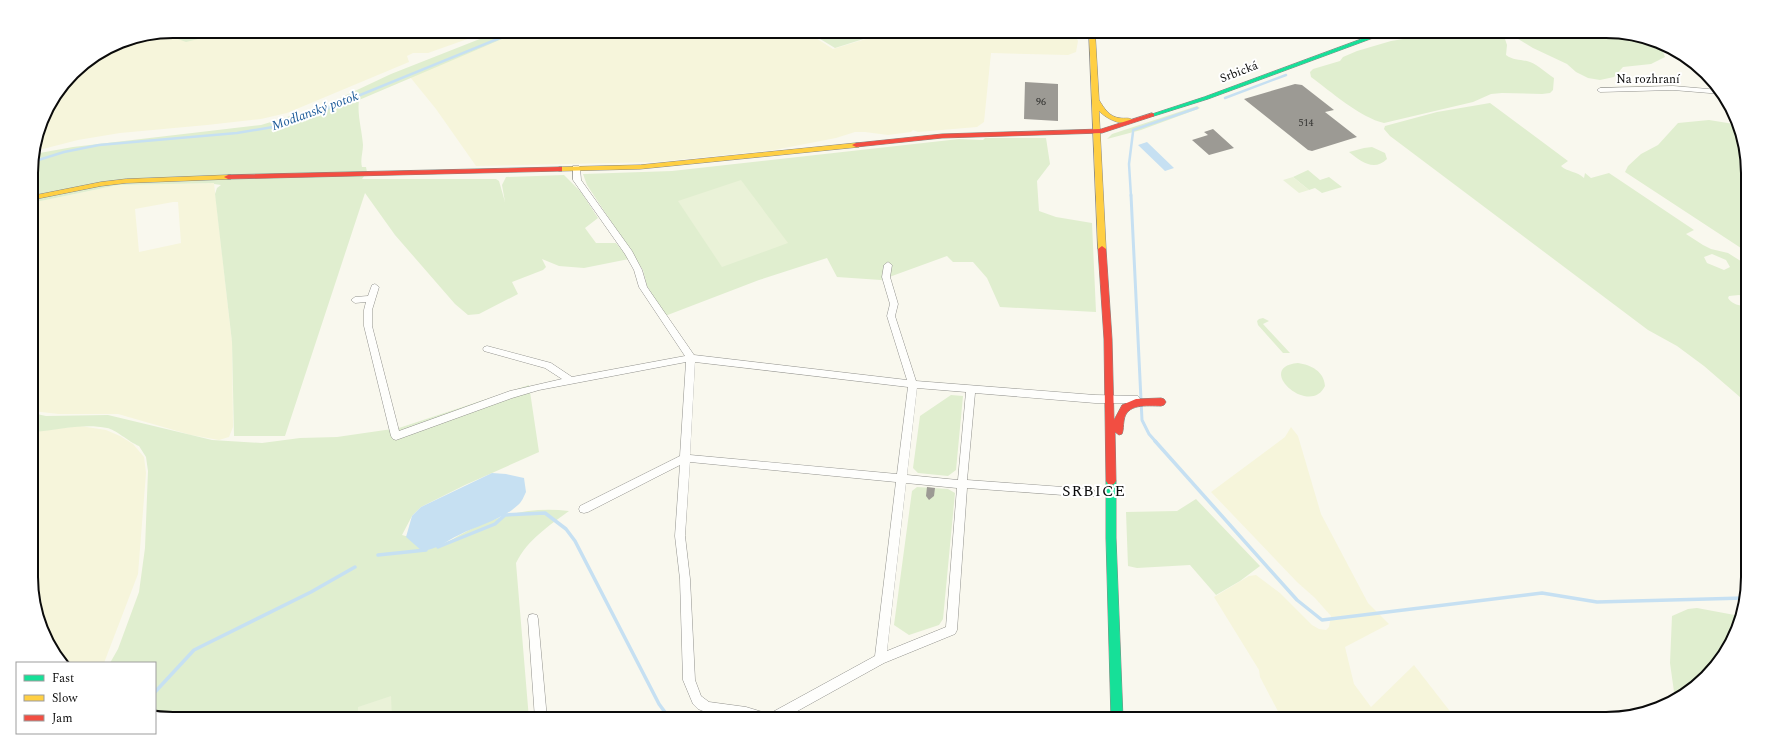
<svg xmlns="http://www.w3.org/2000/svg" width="1779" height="750" font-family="Spectral,serif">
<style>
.farmland{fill:#f6f5db;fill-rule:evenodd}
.green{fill:#e0eecf;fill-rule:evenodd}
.pitch{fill:#eaf2d8}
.water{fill:#c6e0f2}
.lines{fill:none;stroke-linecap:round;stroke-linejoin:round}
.stream-far2{stroke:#c6e0f2;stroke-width:2.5}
.stream-far1{stroke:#c6e0f2;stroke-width:3}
.stream{stroke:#c6e0f2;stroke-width:3.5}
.building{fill:#9c9a94}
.street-casing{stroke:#92928d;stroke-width:1}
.fast-casing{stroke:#898884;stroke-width:1}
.slow-casing{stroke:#898884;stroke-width:1}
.jam-casing{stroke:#898884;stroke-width:1}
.street{fill:#fefefc;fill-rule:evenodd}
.fast{fill:#16e098;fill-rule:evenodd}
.slow{fill:#ffcf43;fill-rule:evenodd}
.jam{fill:#f24e42;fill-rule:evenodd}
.labels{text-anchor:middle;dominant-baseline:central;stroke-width:4;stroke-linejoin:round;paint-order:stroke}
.far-number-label{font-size:10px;fill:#2f2f2d}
.far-street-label{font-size:12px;fill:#0b0b0b;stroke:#fff}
.far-water-label{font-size:13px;font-style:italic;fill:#195897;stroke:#fff}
.quarter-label{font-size:16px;letter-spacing:1px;fill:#0b0b0b;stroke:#fff}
.rim{fill:none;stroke:#0b0b0b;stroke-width:2}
</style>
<rect width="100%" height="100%" fill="#f9f8ee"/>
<!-- farmland -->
<path class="farmland" d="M 173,31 L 193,40 L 201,37 L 207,31 L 490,31 L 428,53 L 413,53 L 407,56 L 409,62 L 287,113 L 261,119 L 207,125 L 120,133 L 78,140 L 35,151 L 46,110 L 79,66 L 119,42 Z
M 523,31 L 705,31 L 704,34 L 707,35 L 714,35 L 717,31 L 805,31 L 833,49 L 892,31 L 1073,31 L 1078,41 L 1076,52 L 1068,55 L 991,53 L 984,122 L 977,127 L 918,132 L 913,130 L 911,132 L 888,135 L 865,132 L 855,132 L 836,138 L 774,150 L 656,162 L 476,166 L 436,109 L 410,77 Z
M 214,183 L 232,342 L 233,427 L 229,437 L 219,440 L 191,435 L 118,414 L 59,414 L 32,411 L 31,203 L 118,185 ZM 173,202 L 178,202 L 181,243 L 139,252 L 135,209 Z
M 80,426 L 106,430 L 120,436 L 133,444 L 144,457 L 146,473 L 138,574 L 104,663 L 60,663 L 32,596 L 32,432 Z
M 1291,427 L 1298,436 L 1321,514 L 1368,603 L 1389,624 L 1345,647 L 1354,684 L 1371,707 L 1414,665 L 1456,719 L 1282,719 L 1260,677 L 1259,670 L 1214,597 L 1249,576 L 1256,575 L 1280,593 L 1312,625 L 1319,629 L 1326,630 L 1329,627 L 1331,616 L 1315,598 L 1297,582 L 1211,492 L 1285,437 Z"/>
<!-- green -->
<path class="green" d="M 171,31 L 209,31 L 198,39 L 186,42 L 178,39 Z
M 500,31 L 521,31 L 359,100 C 357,115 362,130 363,145 C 363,152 360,160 362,167 L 366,167 L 367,172 L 362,179 L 496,179 L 499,181 L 505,202 L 502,185 L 506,177 L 564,175 L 581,192 L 598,218 L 585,228 L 596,243 L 616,243 L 629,259 L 584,268 L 559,266 L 542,259 L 546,267 L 543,270 L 512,282 L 518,294 L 479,314 L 468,315 L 455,304 L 395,235 L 365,193 L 285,436 L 234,436 L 232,342 L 215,194 L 217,188 L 221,185 L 214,184 L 214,183 L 118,185 L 31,203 L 31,163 L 34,154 L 73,147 L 261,125 L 323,106 L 391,74 Z
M 807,31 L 889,31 L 835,48 Z
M 1423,31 L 1492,31 L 1505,39 L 1507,45 L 1506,55 C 1514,61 1521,59 1530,62 C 1538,65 1546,73 1554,78 L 1553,90 L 1550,93 L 1542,94 L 1502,93 L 1491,94 L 1473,102 L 1384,123 C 1361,118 1330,91 1311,77 L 1310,72 L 1313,69 L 1340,61 L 1343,57 L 1357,51 L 1391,41 L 1409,38 Z
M 1505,31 L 1606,31 L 1646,39 L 1663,52 L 1665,57 L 1651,64 L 1623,67 L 1614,77 L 1600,80 L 1588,78 L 1576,72 L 1567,64 L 1533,48 Z
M 1490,103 L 1568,161 L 1561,166 C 1567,172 1577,171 1584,178 L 1585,173 L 1591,178 L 1609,173 L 1694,230 L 1686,234 L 1703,245 L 1711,249 L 1728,253 L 1747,265 L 1747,297 L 1739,295 L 1729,296 L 1728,298 C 1732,304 1740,307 1747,305 L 1747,314 L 1744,316 L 1747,319 L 1748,404 L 1704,366 L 1677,346 L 1648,330 L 1390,136 L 1384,129 L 1385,126 L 1437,112 ZM 1712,254 L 1726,260 L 1730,267 L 1724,270 L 1707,263 L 1704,257 Z
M 1197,106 L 1200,108 L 1198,109 L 1141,130 L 1107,139 L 1112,134 Z
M 1709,120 L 1734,124 L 1747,155 L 1747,252 L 1625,172 L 1628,166 L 1641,154 L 1658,145 L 1678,123 Z
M 985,138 L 1046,138 L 1050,164 L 1037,181 L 1039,211 L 1056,217 L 1092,223 L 1096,312 L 1000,307 L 987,278 L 973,262 L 953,262 L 947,256 L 881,280 L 837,277 L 827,258 L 759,280 L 665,316 L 647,286 L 643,270 L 587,185 L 583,174 L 672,171 L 959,139 L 983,140 Z
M 1372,147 L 1385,153 L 1387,159 C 1374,172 1360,161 1349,152 L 1364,148 Z
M 1308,170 L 1320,180 L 1329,177 L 1342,187 L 1322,193 L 1315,188 L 1309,190 L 1293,177 Z
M 1263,318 L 1269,321 L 1263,324 L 1290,353 L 1283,353 L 1258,325 L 1257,321 L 1259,319 Z
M 1298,363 C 1311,365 1324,371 1325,386 C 1310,418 1253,367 1298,363 Z
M 529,385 L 539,452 L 465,485 L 421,507 L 412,516 L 402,535 L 442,546 C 481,520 522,505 569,511 C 549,526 528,539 516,563 L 529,719 L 173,719 L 155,715 L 155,663 L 110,663 L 118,649 L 139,592 L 145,548 L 148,471 L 146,457 L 139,446 C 129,442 115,429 107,428 C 81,423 57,431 32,432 L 32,413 L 46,416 L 108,415 L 212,440 L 262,443 L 300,438 L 337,437 L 399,428 Z
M 951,395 L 963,396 L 956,470 L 948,476 L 918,473 L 913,468 L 920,416 Z
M 917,487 L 948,489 L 955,493 L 943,619 L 939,625 L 909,635 L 894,625 L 912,491 Z
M 1196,499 L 1260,566 L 1240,581 L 1216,595 L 1190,565 L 1137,568 L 1128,566 L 1126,512 L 1177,511 Z
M 1697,608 L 1740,616 L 1737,631 L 1692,690 L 1675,699 L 1670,663 L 1672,616 L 1688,609 Z"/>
<!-- pitch -->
<path class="pitch" d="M 1293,177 L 1309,190 L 1299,193 L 1283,180 Z
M 741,180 L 788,243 L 722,267 L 678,201 Z
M 391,696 L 392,719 L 358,719 L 358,707 Z"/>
<!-- water -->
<path class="water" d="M 1147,142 L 1174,168 L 1165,171 L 1138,145 Z
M 492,473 L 506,474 L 524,478 L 526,492 C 524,496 522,502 518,505 C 502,520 479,525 459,535 C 446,541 438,549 422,551 L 406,537 L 412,516 L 421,507 Z"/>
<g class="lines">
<!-- stream-far2 -->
<path class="stream-far2" d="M 1225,98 L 1286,75
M 1133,130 L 1197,108
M 32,162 L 64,152 L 99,145 L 237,133 L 273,127 L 316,113 L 517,31
M 1131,196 L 1129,164 L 1133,132"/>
<!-- stream-far1 -->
<path class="stream-far1" d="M 1131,195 L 1142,420 L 1149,434 L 1156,442"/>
<!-- stream -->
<path class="stream" d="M 1155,441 L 1297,600 L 1322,620 L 1542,593 L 1597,602 L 1744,598
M 438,547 L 495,524 L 505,515 L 545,513 L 566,529 L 575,541 L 659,704 L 670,719
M 378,555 L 426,550
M 155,692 L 194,650 L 311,592 L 355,567"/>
</g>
<!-- building -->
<path class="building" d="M 1025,82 L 1058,84 L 1058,121 L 1024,119 Z
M 1295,84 L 1302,85 L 1334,110 L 1325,112 L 1357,137 L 1312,151 L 1308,150 L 1244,99 Z
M 1213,129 L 1234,148 L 1209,155 L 1192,140 L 1208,135 L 1204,132 Z
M 927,487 L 935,488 L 934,496 L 929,500 L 926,496 Z"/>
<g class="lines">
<defs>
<path id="street" d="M 1673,86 L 1720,90 L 1722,94 L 1673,90 L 1600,92 L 1597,90 L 1600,88 Z
M 573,166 L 579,166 L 580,168 L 581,180 L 632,251 L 642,270 L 647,287 L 694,355 L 907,380 L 887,316 L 890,304 L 882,277 L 884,265 L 888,262 L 892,265 L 890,277 L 898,304 L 895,316 L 916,381 L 1095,395 L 1138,396 L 1140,399 L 1138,402 L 1135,403 L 1095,403 L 975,393 L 967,480 L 1090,489 L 1094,490 L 1095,493 L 1094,496 L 1090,497 L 967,488 L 957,630 L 955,634 L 884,663 L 783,719 L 749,719 L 708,713 L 698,709 L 693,704 L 683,680 L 680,579 L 675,536 L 680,465 L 588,512 L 584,513 L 580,512 L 579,509 L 580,506 L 680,456 L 686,362 L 539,390 L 512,398 L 396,440 L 393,439 L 391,436 L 364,326 L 364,310 L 366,302 L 355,303 L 351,300 L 355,297 L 368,296 L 372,285 L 375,284 L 379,287 L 372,310 L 372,326 L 399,431 L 510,391 L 562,379 L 545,368 L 484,351 L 483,349 L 484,347 L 487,346 L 551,363 L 572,377 L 685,356 L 639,287 L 634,270 L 625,254 L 573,180 ZM 695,362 L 908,387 L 897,474 L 690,455 ZM 917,388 L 966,392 L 958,480 L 907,475 ZM 690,462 L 896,482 L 875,656 L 769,714 L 746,707 L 709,702 L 701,696 L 695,680 L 690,579 L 685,536 ZM 906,483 L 957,488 L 946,627 L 887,651 Z
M 533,614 L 537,615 L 538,619 L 547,719 L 535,719 L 528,619 L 529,615 Z"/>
<path id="fast" d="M 1383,31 L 1392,31 L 1208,99 L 1154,116 L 1150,116 L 1149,115 L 1204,97 Z
M 1111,477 L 1114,478 L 1116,481 L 1116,538 L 1123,719 L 1111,719 L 1106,538 L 1106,481 L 1108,478 Z"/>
<path id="slow" d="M 1089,31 L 1095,31 L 1099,100 C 1104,108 1109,117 1120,118 C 1125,119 1129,117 1132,120 C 1122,127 1107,119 1099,111 L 1106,249 L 1102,252 L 1098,249 Z
M 856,143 L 859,143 L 859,147 L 640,169 L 559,171 L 555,169 L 559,167 L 640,165 Z
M 228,175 L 231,175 L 231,179 L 126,183 L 101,186 L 31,200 L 31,196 L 101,182 L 126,179 Z"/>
<path id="jam" d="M 1152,113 L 1154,114 L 1154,116 L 1102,133 L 942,138 L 856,147 L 852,145 L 856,143 L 942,134 L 1101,129 Z
M 559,167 L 562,167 L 562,171 L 228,179 L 224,177 L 228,175 Z
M 1102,246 L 1106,249 L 1112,339 L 1114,420 L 1122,405 L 1136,399 L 1161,398 L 1164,399 L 1166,402 L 1164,405 L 1161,406 C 1147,406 1126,403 1124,421 C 1123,426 1124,429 1122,434 L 1119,435 L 1115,432 L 1116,481 L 1114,484 L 1111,485 L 1108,484 L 1106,481 L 1104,339 L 1098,249 Z"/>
</defs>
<!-- street casing -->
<use href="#street" class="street-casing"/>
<!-- fast casing -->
<use href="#fast" class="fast-casing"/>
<!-- slow casing -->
<use href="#slow" class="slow-casing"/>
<!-- jam casing -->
<use href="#jam" class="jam-casing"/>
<!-- street -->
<use href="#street" class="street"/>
<!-- fast -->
<use href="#fast" class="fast"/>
<!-- slow -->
<use href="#slow" class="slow"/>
<!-- jam -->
<use href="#jam" class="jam"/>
</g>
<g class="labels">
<!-- far-number labels -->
<g class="far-number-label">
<text x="1041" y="102">96</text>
<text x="1306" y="123">514</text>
</g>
<!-- far-street labels -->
<g class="far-street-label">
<text transform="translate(1239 72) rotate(-21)">Srbická</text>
<text x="1648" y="79">Na rozhraní</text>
</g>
<!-- far-water labels -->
<g class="far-water-label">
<text transform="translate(315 111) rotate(-20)">Modlanský potok</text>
</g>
<!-- quarter labels -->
<g class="quarter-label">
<text x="1094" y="491">SRBICE</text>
</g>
</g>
<!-- crop -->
<path d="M0 0H1779V750H0ZM173 38H1606A135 135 0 0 1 1741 173V577A135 135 0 0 1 1606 712H173A135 135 0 0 1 38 577V173A135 135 0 0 1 173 38Z" fill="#fff" fill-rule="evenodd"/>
<path class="rim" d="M173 38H1606A135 135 0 0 1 1741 173V577A135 135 0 0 1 1606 712H173A135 135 0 0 1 38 577V173A135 135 0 0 1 173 38Z"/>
<!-- legend -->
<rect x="16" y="662" width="140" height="72" fill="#ffffff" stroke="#9d9d9d"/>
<rect x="24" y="675" width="20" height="6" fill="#16e098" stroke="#9d9d9d"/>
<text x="52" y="682" font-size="12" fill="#0b0b0b">Fast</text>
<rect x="24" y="695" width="20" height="6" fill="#ffcf43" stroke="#9d9d9d"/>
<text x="52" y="702" font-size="12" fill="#0b0b0b">Slow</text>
<rect x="24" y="715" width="20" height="6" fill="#f24e42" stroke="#9d9d9d"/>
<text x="52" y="722" font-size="12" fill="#0b0b0b">Jam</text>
</svg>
